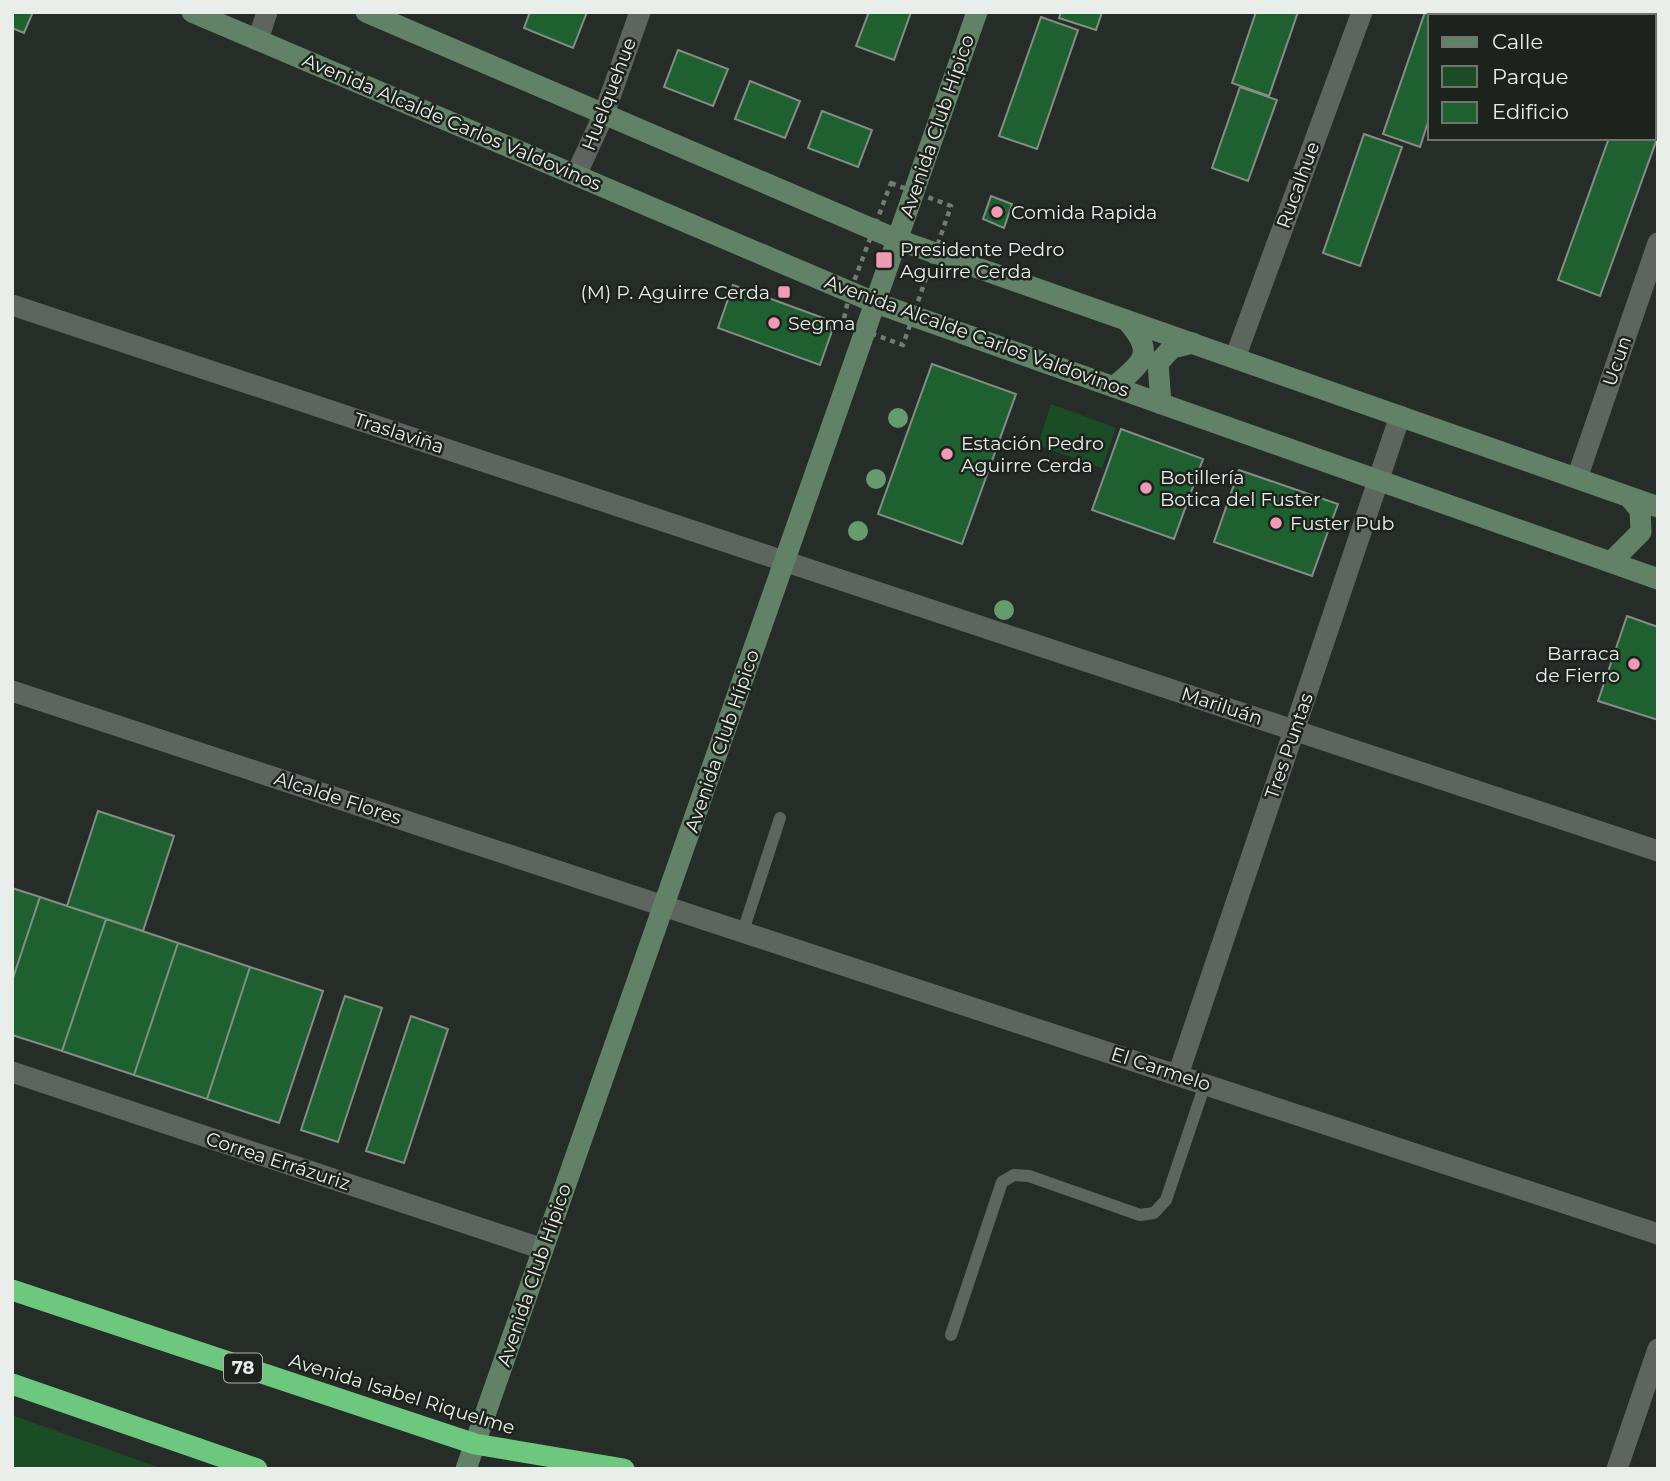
<svg xmlns="http://www.w3.org/2000/svg" width="1670" height="1481" font-family="Montserrat,sans-serif">
<style>
.green{fill:#1a4d26}
.building{fill:#1e602f;stroke:#868d87;stroke-width:2}
.lines{fill:none;stroke-linecap:round;stroke-linejoin:round}
.path{stroke:#747a75;stroke-width:4.5;stroke-dasharray:5 5;stroke-linecap:butt}
.lane{stroke:#5e655f;stroke-width:12}
.street{stroke:#5e655f;stroke-width:21}
.secondary{stroke:#628268;stroke-width:21}
.highway{stroke:#6dc77e;stroke-width:21}
.tree{fill:#669a6f}
.poi-dot{fill:#f09ab6;stroke:#1d221d;stroke-width:2.5}
.labels{text-anchor:middle;dominant-baseline:central;stroke-width:5;stroke-linejoin:round;paint-order:stroke}
.shield{fill:#1d221d;stroke:#acb1ac;stroke-width:2}
.shield-label{font-size:18px;font-weight:bold;fill:#eaeeea}
.street-label{font-size:19px;fill:#eaeeea;stroke:#1d221d}
.poi-label{font-size:19px;fill:#eaeeea;stroke:#1d221d;text-anchor:start}
</style>
<rect width="100%" height="100%" fill="#262c27"/>
<!-- green -->
<path class="green" d="M 1051,404 L 1116,428 L 1102,468 L 1038,445 Z
M 12,1415 L 163,1469 L 12,1469 Z"/>
<!-- building -->
<path class="building" d="M 12,12 L 33,12 L 24,33 L 12,28 Z
M 530,12 L 587,12 L 573,48 L 524,28 Z
M 869,12 L 911,12 L 894,60 L 856,46 Z
M 1061,12 L 1102,12 L 1096,30 L 1059,18 Z
M 1256,12 L 1298,12 L 1269,96 L 1232,83 Z
M 1425,12 L 1466,12 L 1465,16 L 1430,16 L 1430,116 L 1420,147 L 1383,134 Z
M 1655,12 L 1658,12 L 1658,136 L 1600,296 L 1558,280 L 1609,138 L 1654,138 Z
M 1041,17 L 1078,30 L 1037,149 L 999,136 Z
M 678,50 L 728,69 L 713,106 L 664,87 Z
M 750,81 L 800,101 L 785,138 L 735,119 Z
M 1240,87 L 1277,100 L 1248,181 L 1212,168 Z
M 822,111 L 872,130 L 858,167 L 808,148 Z
M 1364,134 L 1402,147 L 1360,266 L 1323,253 Z
M 991,196 L 1012,204 L 1004,228 L 983,219 Z
M 733,285 L 826,319 L 832,331 L 820,365 L 718,328 Z
M 932,364 L 1016,394 L 962,544 L 878,514 Z
M 1121,429 L 1203,459 L 1174,539 L 1092,510 Z
M 1239,470 L 1338,504 L 1312,576 L 1214,542 Z
M 1627,616 L 1658,627 L 1658,720 L 1598,701 Z
M 98,811 L 174,836 L 143,931 L 67,906 Z
M 12,888 L 40,897 L 12,981 Z
M 40,897 L 106,919 L 62,1051 L 12,1035 L 12,981 Z
M 106,919 L 178,943 L 134,1075 L 62,1051 Z
M 178,943 L 250,967 L 207,1099 L 134,1075 Z
M 250,967 L 323,991 L 279,1123 L 207,1099 Z
M 345,996 L 382,1008 L 338,1142 L 301,1130 Z
M 411,1016 L 448,1029 L 404,1163 L 366,1151 Z"/>
<g class="lines">
<!-- path -->
<path class="path" d="M 891,183 L 951,206 L 903,345 L 843,323 L 850,292 Z"/>
<!-- lane -->
<path class="lane" d="M 743,931 L 780,818
M 951,1335 L 1002,1182 L 1014,1175 L 1029,1176 L 1140,1215 L 1154,1213 L 1166,1200 L 1205,1084"/>
<!-- street -->
<path class="street" d="M 258,40 L 267,12
M 576,175 L 604,114 L 640,12
M 12,305 L 1658,851
M 1235,358 L 1362,12
M 1577,478 L 1658,243
M 12,691 L 1658,1234
M 12,1072 L 543,1249
M 1178,1075 L 1400,416
M 1617,1469 L 1658,1349"/>
<!-- secondary -->
<path class="secondary" d="M 192,12 L 876,303 L 1658,579
M 366,12 L 898,240 L 1658,507
M 1114,387 C 1144,361 1156,353 1126,320
M 1161,404 L 1158,363 L 1172,348 L 1193,343
M 1611,562 L 1641,532 L 1640,510 L 1629,497
M 466,1469 L 977,12"/>
<!-- highway -->
<path class="highway" d="M 12,1290 L 475,1444 L 624,1469
M 12,1384 L 257,1469"/>
</g>
<!-- trees -->
<g class="tree">
<circle cx="898" cy="418" r="10"/>
<circle cx="876" cy="479" r="10"/>
<circle cx="858" cy="531" r="10"/>
<circle cx="1004" cy="610" r="10"/>
</g>
<!-- markers -->
<g class="poi-dot">
<circle cx="997" cy="212" r="7"/>
<rect x="875" y="251" width="18" height="18" rx="3.5"/>
<rect x="777" y="285" width="14" height="14" rx="3.5"/>
<circle cx="774" cy="323" r="7"/>
<circle cx="947" cy="454" r="7"/>
<circle cx="1146" cy="488" r="7"/>
<circle cx="1276" cy="523" r="7"/>
<circle cx="1634" cy="664" r="7"/>
</g>
<g class="labels">
<!-- shield labels -->
<rect class="shield" x="224" y="1353.5" width="38" height="29" rx="5"/>
<g class="shield-label">
<text x="243" y="1368">78</text>
</g>
<!-- street labels -->
<g class="street-label">
<text transform="translate(609 94) rotate(-69)">Huelquehue</text>
<text transform="translate(452 122) rotate(23)">Avenida Alcalde Carlos Valdovinos</text>
<text transform="translate(937 126) rotate(-71)">Avenida Club Hípico</text>
<text transform="translate(1298 185) rotate(-70)">Rucalhue</text>
<text transform="translate(977 336) rotate(20)">Avenida Alcalde Carlos Valdovinos</text>
<text transform="translate(1617 361) rotate(-71)">Ucun</text>
<text transform="translate(399 433) rotate(18)">Traslaviña</text>
<text transform="translate(1222 706) rotate(18)">Mariluán</text>
<text transform="translate(722 741) rotate(-71)">Avenida Club Hípico</text>
<text transform="translate(1289 746) rotate(-71)">Tres Puntas</text>
<text transform="translate(338 798) rotate(18)">Alcalde Flores</text>
<text transform="translate(1161 1069) rotate(18)">El Carmelo</text>
<text transform="translate(278 1161) rotate(18)">Correa Errázuriz</text>
<text transform="translate(534 1275) rotate(-71)">Avenida Club Hípico</text>
<text transform="translate(402 1394) rotate(17)">Avenida Isabel Riquelme</text>
</g>
<!-- poi labels -->
<g class="poi-label">
<text x="1011" y="212">Comida Rapida</text>
<text x="900" y="249">Presidente Pedro<tspan x="900" dy="22">Aguirre Cerda</tspan></text>
<text x="770" y="292" text-anchor="end">(M) P. Aguirre Cerda</text>
<text x="788" y="323">Segma</text>
<text x="961" y="443">Estación Pedro<tspan x="961" dy="22">Aguirre Cerda</tspan></text>
<text x="1160" y="477">Botillería<tspan x="1160" dy="22">Botica del Fuster</tspan></text>
<text x="1290" y="523">Fuster Pub</text>
<text x="1620" y="653" text-anchor="end">Barraca<tspan x="1620" dy="22">de Fierro</tspan></text>
</g>
</g>
<!-- border -->
<rect width="1670" height="1481" fill="none" stroke="#eaeeea" stroke-width="28"/>
<!-- legend -->
<rect x="1428" y="14" width="228" height="126" fill="#1d221d" stroke="#6f746f" stroke-width="2"/>
<rect x="1442" y="37" width="35" height="10" fill="#628268" stroke="#6f746f" stroke-width="2"/>
<text x="1492" y="49" font-size="21" fill="#eaeeea">Calle</text>
<rect x="1442" y="66" width="35" height="21" fill="#1a4d26" stroke="#6f746f" stroke-width="2"/>
<text x="1492" y="84" font-size="21" fill="#eaeeea">Parque</text>
<rect x="1442" y="102" width="35" height="21" fill="#1e602f" stroke="#6f746f" stroke-width="2"/>
<text x="1492" y="119" font-size="21" fill="#eaeeea">Edificio</text>
</svg>
